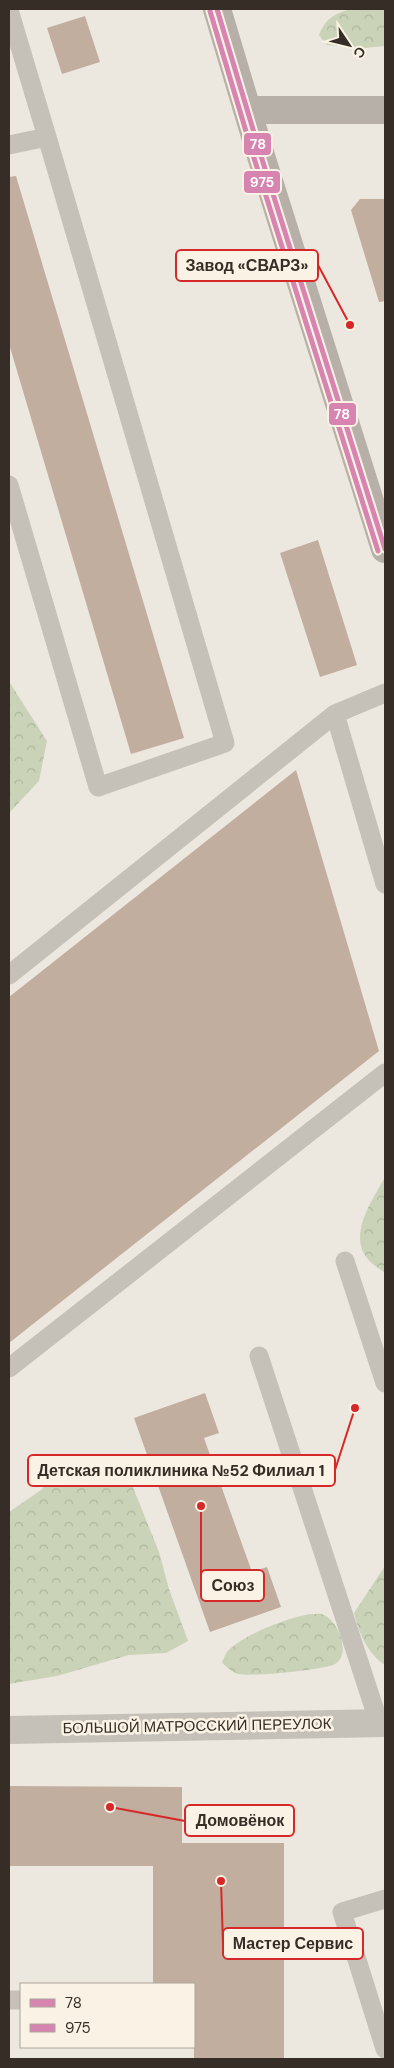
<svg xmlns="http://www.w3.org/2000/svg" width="394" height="2068" font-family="'DM Sans',sans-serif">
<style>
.forest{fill:url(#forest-crowns)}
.building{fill:#c2ae9f}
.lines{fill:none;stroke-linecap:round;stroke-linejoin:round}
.lane{stroke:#c5c0b8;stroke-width:19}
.street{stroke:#c5c0b8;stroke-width:28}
.secondary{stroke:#b6b0a8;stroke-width:28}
.bus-1-casing{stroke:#faf3e5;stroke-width:9}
.bus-2-casing{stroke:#faf3e5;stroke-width:9}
.bus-1{stroke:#d784b0;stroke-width:5}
.bus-2{stroke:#d784b0;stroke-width:5}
.labels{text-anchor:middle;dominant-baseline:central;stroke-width:5;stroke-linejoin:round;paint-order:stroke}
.street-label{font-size:15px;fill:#362d26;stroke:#faf3e5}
.leader{fill:none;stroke:#d62828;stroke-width:2}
.callout-dot{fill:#d62828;stroke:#faf3e5;stroke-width:2}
.callout{fill:#faf3e5;stroke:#d62828;stroke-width:2}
.callout-label{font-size:16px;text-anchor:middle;font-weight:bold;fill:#362d26}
.line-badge{stroke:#faf3e5;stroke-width:2}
.badge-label{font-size:14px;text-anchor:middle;font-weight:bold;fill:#fff}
</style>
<defs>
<pattern id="forest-crowns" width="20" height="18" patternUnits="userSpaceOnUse" patternTransform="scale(1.25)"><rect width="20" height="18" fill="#cad3b8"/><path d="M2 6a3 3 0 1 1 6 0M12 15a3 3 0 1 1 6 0" fill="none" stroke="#aeb59e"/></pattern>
</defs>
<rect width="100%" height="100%" fill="#ede8df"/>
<!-- forest -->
<path class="forest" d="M 350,9 L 385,10 L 385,46 L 365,48 L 327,45 L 319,35 C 325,19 334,14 350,9 Z
M 9,676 L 10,683 L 47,741 L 39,781 L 9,813 Z
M 385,1177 L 385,1273 C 379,1268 371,1264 367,1258 C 348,1234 373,1199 385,1177 Z
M 80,1455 L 114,1460 L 126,1470 L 159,1552 L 169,1589 L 188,1641 L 166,1653 L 129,1655 L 57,1676 L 9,1684 L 9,1512 L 41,1490 L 65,1464 Z
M 385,1566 L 385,1665 C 367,1653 359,1633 354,1613 Z
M 312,1614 C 316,1614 321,1613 324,1615 C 338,1621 352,1654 335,1664 C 324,1670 250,1677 238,1674 C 232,1672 227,1667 222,1663 C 223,1660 225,1655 227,1652 C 240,1636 291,1616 312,1614 Z"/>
<!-- building -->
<path class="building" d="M 85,16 L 100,62 L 62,74 L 47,28 Z
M 16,176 L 184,738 L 131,754 L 9,344 L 9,177 Z
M 360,199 L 385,199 L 385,301 L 379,302 L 351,210 Z
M 318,540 L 357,665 L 320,677 L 280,553 Z
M 296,770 L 379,1051 L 9,1343 L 9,997 Z
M 205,1393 L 219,1433 L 204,1438 L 252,1572 L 267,1567 L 281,1607 L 210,1632 L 134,1418 Z
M 9,1786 L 182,1787 L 182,1843 L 284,1843 L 284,2059 L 194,2059 L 194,1984 L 153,1984 L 153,1866 L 9,1866 Z"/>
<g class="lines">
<!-- lane -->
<path class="lane" d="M 9,10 L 47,137
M 9,145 L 47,137 L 225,743 L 98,787 L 9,485
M 335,714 L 385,693
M 9,975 L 335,714 L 385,884
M 345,1261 L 385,1383
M 259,1356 L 379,1723
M 9,1368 L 385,1073
M 385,1899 L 342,1912 L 385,2049
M 9,2000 L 21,2000"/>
<!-- street -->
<path class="street" d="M 9,1730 L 385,1723"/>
<!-- secondary -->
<path class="secondary" d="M 217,9 L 261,156 L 385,549
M 249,110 L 385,110"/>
<defs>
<path id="bus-1" d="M 217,9 L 261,156 L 385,549"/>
<path id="bus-2" d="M 210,11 L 254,158 L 378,551"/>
</defs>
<!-- bus-1 casing -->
<use href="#bus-1" class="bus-1-casing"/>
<!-- bus-2 casing -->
<use href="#bus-2" class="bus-2-casing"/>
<!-- bus-1 -->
<use href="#bus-1" class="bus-1"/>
<!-- bus-2 -->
<use href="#bus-2" class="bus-2"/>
</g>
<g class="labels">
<!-- street labels -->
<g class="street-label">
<text transform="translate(197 1726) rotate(-1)">БОЛЬШОЙ МАТРОССКИЙ ПЕРЕУЛОК</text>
</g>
</g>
<!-- callouts -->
<path class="leader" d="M350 325L318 265M355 1408L335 1470M201 1506L201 1585M110 1807L185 1821M221 1881L223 1944"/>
<g class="callout-dot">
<circle cx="350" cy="325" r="5"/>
<circle cx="355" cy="1408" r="5"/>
<circle cx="201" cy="1506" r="5"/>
<circle cx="110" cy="1807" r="5"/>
<circle cx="221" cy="1881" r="5"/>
</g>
<g class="callout">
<rect x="176" y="250" width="142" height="31" rx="5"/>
<rect x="28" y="1455" width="307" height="31" rx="5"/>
<rect x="201" y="1570" width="63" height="31" rx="5"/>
<rect x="185" y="1805" width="109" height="31" rx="5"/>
<rect x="223" y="1928" width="140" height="31" rx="5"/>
</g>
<g class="callout-label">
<text x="247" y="271">Завод «СВАРЗ»</text>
<text x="181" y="1476">Детская поликлиника №52 Филиал 1</text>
<text x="233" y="1591">Союз</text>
<text x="240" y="1826">Домовёнок</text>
<text x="293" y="1949">Мастер Сервис</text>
</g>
<g class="line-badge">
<rect x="243" y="132" width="29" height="24" rx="5" fill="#d784b0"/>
<rect x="243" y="170" width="38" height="24" rx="5" fill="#d784b0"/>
<rect x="328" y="402" width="29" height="24" rx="5" fill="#d784b0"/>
</g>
<g class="badge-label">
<text x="258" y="149">78</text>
<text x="262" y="187">975</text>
<text x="342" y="419">78</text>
</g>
<!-- border -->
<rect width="394" height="2068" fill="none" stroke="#362d26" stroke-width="20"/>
<!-- legend -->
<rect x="20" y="1983" width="175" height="65" fill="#faf3e5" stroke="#aca499"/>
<rect x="30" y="1999" width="25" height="8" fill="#d784b0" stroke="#aca499"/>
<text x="65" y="2008" font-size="15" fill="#362d26">78</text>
<rect x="30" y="2024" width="25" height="8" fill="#d784b0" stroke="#aca499"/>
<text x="65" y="2033" font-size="15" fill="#362d26">975</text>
<!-- north arrow -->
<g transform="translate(349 45) rotate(125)" stroke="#faf3e5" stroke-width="4" paint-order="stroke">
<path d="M0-4L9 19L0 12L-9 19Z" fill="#362d26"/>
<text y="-8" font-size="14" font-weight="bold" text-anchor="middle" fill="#362d26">С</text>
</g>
</svg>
